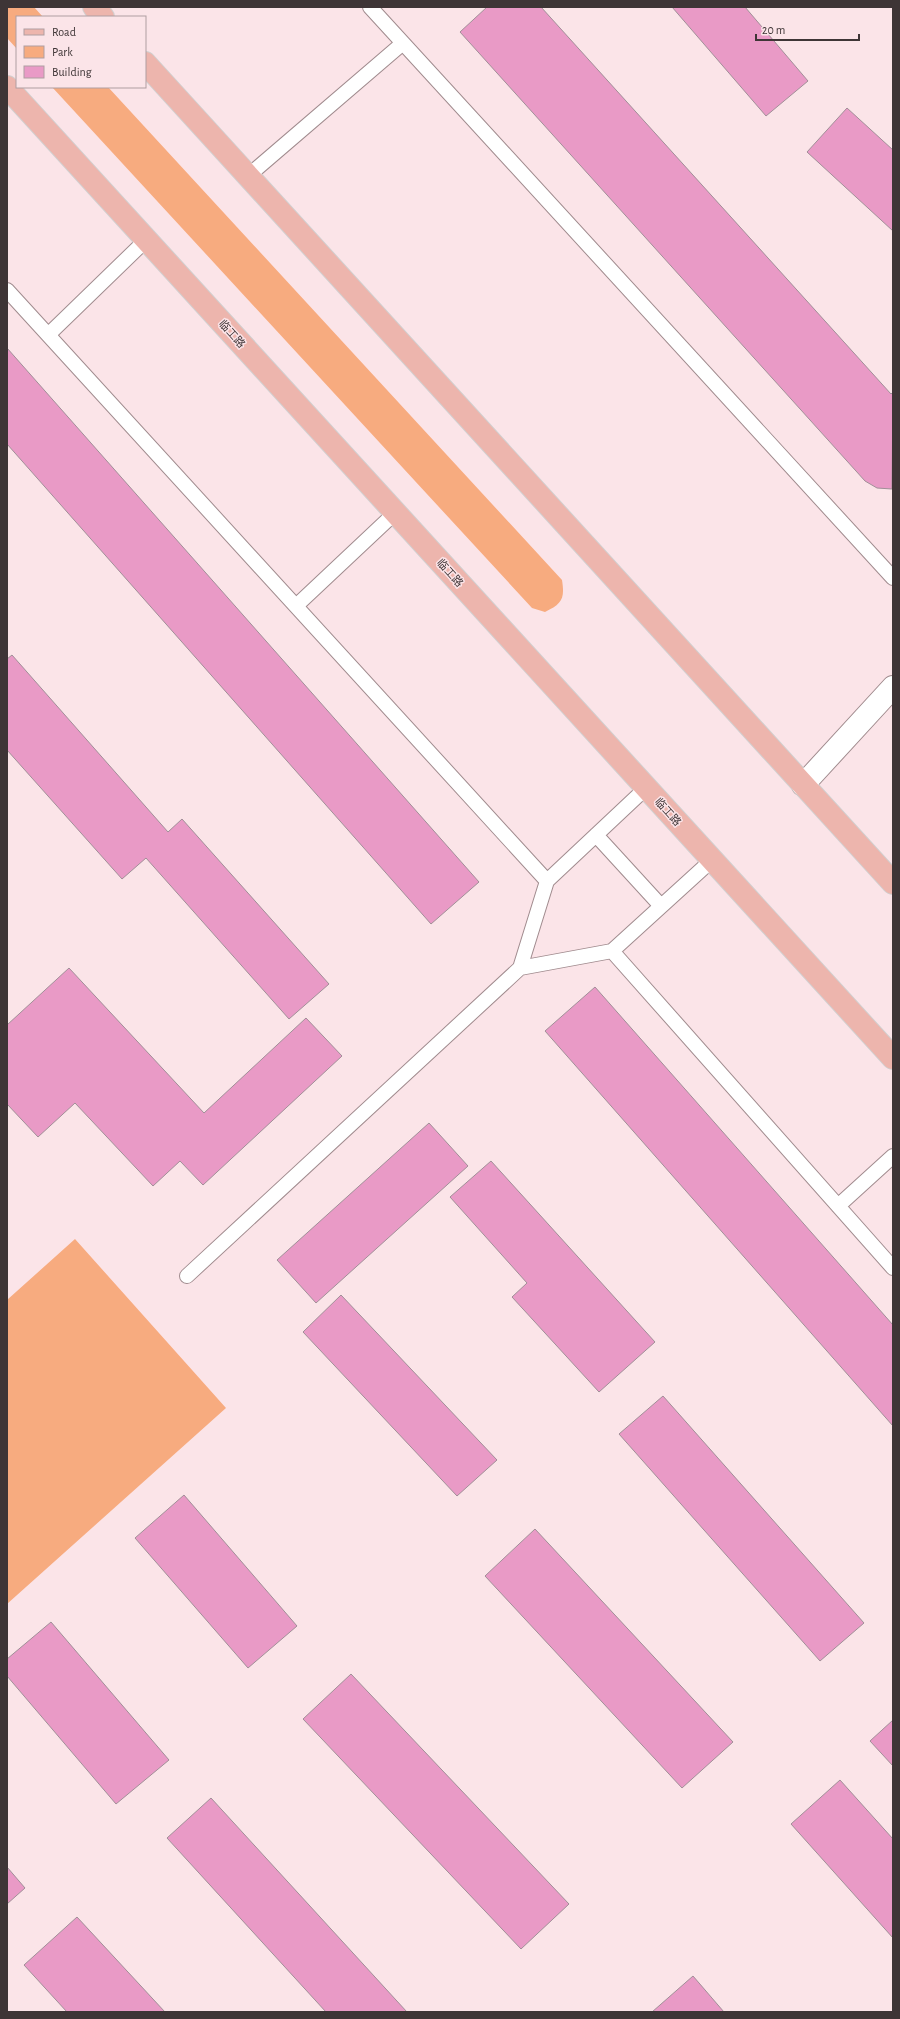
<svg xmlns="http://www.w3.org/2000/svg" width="900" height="2019" font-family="'Alegreya Sans','Noto Sans SC',sans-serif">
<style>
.green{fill:#f7ab7f}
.building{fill:#e99ac6;stroke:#a18f98}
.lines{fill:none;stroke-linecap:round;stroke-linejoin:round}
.lane-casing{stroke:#a08b8e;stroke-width:16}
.street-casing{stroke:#a08b8e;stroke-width:24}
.primary-casing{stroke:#d1cfcf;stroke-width:24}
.lane{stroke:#fff;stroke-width:14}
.street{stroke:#fff;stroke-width:22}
.primary{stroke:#edb5ad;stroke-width:22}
.labels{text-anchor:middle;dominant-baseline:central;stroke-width:3;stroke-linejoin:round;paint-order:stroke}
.street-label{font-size:11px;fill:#3e3536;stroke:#fbe4e8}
</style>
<rect width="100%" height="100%" fill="#fbe4e8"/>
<!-- green -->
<path class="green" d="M 7,7 L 34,7 L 43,17 L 17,17 L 17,49 L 7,38 Z
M 52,87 L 108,87 L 562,580 C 565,599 562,604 545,612 L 532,608 Z
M 75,1239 L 226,1408 L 7,1604 L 7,1300 Z"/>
<!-- building -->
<path class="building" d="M 487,7 L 541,7 L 891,394 L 893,392 L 892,489 L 877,488 L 865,481 L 460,32 Z
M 672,7 L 745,7 L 808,81 L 766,116 Z
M 847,108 L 893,150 L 893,231 L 807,152 Z
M 7,348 L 479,882 L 431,924 L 7,444 Z
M 12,655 L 168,832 L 182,819 L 329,984 L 289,1019 L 146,858 L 122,879 L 7,750 L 7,659 Z
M 69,968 L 204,1113 L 306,1018 L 342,1056 L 203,1185 L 180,1161 L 153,1186 L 75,1103 L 38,1137 L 7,1104 L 7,1025 Z
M 595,987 L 893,1325 L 893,1426 L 545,1031 Z
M 429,1123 L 468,1166 L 316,1303 L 277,1260 Z
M 491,1161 L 655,1342 L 599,1392 L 512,1297 L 527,1283 L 450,1197 Z
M 341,1295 L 497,1460 L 457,1496 L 303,1332 Z
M 663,1396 L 864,1623 L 820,1661 L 619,1434 Z
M 184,1495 L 297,1626 L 248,1668 L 135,1538 Z
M 535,1529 L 733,1742 L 682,1788 L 485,1576 Z
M 51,1622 L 169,1760 L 116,1804 L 7,1676 L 7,1659 Z
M 351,1674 L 569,1904 L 521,1949 L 303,1719 Z
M 893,1720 L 893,1766 L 870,1741 Z
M 840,1780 L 893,1839 L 893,1938 L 791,1824 Z
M 211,1798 L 407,2012 L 326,2012 L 167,1838 Z
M 7,1867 L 25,1888 L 7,1904 Z
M 77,1917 L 165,2012 L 67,2012 L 24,1965 Z
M 693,1976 L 724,2012 L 652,2012 Z"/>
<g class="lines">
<defs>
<path id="lane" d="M 370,7 L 893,578
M 248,176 L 403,43
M 7,290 L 547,881
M 48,335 L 146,240
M 296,606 L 395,513
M 646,788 L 547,881 L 520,968 L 612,951 L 712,860
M 596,835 L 661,906
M 612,951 L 893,1268
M 838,1206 L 893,1156
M 187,1276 L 520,968"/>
<path id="street" d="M 803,785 L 893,687"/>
<path id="primary" d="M 94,7 L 103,17
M 145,63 L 893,883
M 7,87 L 893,1058"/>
</defs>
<!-- lane casing -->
<use href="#lane" class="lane-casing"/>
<!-- street casing -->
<use href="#street" class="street-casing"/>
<!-- primary casing -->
<use href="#primary" class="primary-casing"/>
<!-- lane -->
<use href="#lane" class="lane"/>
<!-- street -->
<use href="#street" class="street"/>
<!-- primary -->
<use href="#primary" class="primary"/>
</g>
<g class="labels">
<!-- street labels -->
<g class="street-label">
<text transform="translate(232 334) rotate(48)">临工路</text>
<text transform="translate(450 573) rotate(48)">临工路</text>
<text transform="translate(668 812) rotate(48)">临工路</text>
</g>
</g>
<!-- border -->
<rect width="900" height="2019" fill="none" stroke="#3e3536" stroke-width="16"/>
<!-- legend -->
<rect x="16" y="16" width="130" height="72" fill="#fbe4e8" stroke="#af9ea1"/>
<rect x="24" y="29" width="20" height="6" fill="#edb5ad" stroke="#af9ea1"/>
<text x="52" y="36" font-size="12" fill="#3e3536">Road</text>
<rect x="24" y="46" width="20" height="12" fill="#f7ab7f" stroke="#af9ea1"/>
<text x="52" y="56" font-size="12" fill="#3e3536">Park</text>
<rect x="24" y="66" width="20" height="12" fill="#e99ac6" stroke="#af9ea1"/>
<text x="52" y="76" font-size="12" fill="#3e3536">Building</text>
<!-- scale -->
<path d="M756 34v6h103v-6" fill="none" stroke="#3e3536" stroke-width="2"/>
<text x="762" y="34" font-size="12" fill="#3e3536" stroke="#fbe4e8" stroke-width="3" paint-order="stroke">20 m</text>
</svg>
